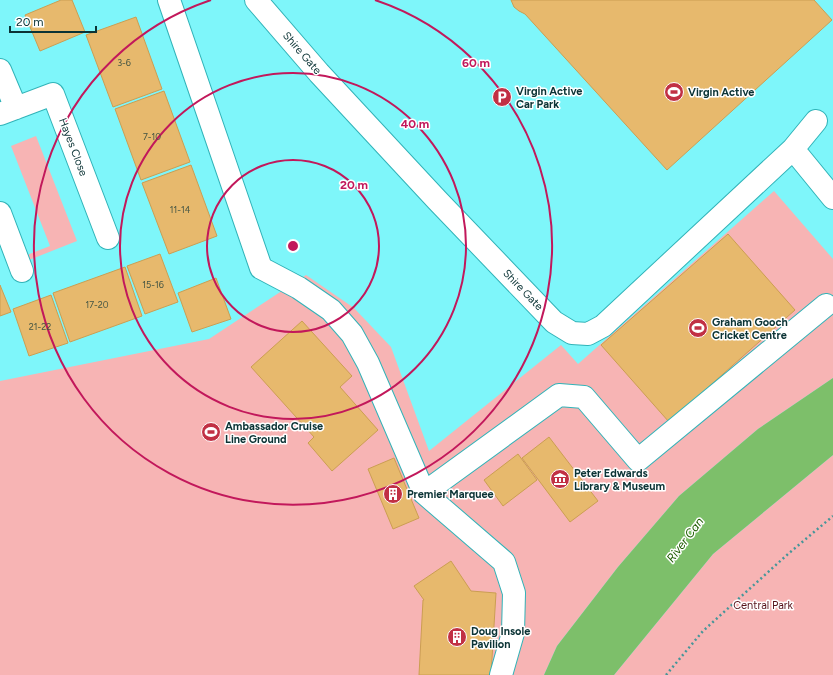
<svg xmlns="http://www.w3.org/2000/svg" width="833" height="675" font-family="Figtree,sans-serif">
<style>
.green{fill:#f7b4b4}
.water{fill:#7dbf6a}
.building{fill:#e7b96d;stroke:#cb9e52}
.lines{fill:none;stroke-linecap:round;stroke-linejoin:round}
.minor-casing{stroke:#31b3b8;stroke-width:24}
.path{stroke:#469699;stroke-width:2.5;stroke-dasharray:2 3;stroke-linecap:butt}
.minor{stroke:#fff;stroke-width:22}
.ring{fill:none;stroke:#c2185b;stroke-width:2}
.labels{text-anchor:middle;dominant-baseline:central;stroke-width:3;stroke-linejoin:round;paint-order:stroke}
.number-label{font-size:9px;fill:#425443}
.street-label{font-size:11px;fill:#0b3335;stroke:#fff}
.poi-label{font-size:11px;font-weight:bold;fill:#0b3335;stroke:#fff;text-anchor:start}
.park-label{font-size:11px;fill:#57131b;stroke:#fff}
.water-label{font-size:12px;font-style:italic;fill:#1e5c00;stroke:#fff}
.centre{fill:#c2185b;stroke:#fff;stroke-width:2}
.ring-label{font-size:12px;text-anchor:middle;font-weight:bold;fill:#c2185b;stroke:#fff;stroke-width:3;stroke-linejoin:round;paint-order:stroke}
</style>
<rect width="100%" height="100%" fill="#7ef6fa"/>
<!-- green -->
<path class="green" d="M 36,136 L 77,241 L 29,260 L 27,255 L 50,246 L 11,146 Z
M 774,191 L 833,259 L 833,378 L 758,429 L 679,496 L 618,567 L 557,646 L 544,675 L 0,675 L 0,381 L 209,339 L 306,275 L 354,308 L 391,347 L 429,451 L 561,345 L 578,364 Z
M 833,455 L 833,675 L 614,675 L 713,554 Z"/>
<!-- water -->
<path class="water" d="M 833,378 L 833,455 L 713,554 L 614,675 L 544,675 L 557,646 L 618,567 L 679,496 L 758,429 Z"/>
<!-- building -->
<path class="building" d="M 61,0 L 72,0 L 85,32 L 40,51 L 25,15 Z
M 511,0 L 814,0 L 832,20 L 667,170 L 525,14 L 519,11 L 514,7 Z
M 136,17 L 162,89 L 113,107 L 86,35 Z
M 164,91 L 190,162 L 141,180 L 115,109 Z
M 191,165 L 217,236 L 169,254 L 142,183 Z
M 728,234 L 795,310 L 669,422 L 601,345 Z
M 160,254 L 178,302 L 145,314 L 127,266 Z
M 125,267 L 142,316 L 70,342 L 53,293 Z
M 216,278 L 231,319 L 192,332 L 178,293 Z
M 0,285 L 11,312 L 0,316 Z
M 51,295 L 68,343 L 29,356 L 13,309 Z
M 302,321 L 352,376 L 340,387 L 378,430 L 332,471 L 308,443 L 314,437 L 251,367 Z
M 549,437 L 598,501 L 570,522 L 522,458 Z
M 518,454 L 537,480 L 503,506 L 484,480 Z
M 394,458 L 419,518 L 393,529 L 368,469 Z
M 451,561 L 471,591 L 496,593 L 491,675 L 419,675 L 423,600 L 424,600 L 414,586 Z"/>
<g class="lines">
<defs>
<path id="minor" d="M 169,0 L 261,268 L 299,288 L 331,310 L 352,334 L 368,363 L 424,493 L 559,395 L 584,397 L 638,460 L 826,305
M 256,0 L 319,73 L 437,200 L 554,322 L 572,333 L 588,334 L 603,326 L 793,149 L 816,121
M 0,70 L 16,108
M 0,114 L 53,94 L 108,238
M 793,149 L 833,198
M 0,213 L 22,271
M 424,493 L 504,562 L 514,593 L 513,633 L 501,675"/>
</defs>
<!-- minor casing -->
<use href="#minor" class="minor-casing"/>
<!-- path -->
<path class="path" d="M 666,675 L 703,631 L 788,554 L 833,516"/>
<!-- minor -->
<use href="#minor" class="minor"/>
</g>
<!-- distance rings -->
<g class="ring">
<circle cx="293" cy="246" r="86"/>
<circle cx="293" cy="246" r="173"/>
<path d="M375 0A259 259 0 1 1 211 0"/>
</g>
<!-- icons -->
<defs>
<symbol id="stadium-disc" viewBox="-11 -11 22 22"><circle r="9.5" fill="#c13044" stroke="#fff"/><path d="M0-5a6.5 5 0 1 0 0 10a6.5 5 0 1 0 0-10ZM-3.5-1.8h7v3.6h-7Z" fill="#fff"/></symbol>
<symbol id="parking-disc" viewBox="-11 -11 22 22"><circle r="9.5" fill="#c13044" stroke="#fff"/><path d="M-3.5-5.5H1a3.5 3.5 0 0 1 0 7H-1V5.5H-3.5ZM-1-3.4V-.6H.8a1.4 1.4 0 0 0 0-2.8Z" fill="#fff"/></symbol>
<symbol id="museum-disc" viewBox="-11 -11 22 22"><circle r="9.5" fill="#c13044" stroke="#fff"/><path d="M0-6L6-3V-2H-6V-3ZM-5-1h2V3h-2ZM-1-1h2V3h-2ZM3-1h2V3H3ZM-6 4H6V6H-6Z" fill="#fff"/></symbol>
<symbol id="building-disc" viewBox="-11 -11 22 22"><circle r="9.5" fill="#c13044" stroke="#fff"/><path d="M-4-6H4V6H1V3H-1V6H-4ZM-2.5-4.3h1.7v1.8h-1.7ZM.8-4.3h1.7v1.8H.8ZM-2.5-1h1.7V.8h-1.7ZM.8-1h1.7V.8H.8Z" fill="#fff"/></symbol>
</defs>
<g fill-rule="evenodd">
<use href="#stadium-disc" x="663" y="81" width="22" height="22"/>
<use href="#parking-disc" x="491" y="86" width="22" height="22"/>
<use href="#stadium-disc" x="687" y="317" width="22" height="22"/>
<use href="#stadium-disc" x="200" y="421" width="22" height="22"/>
<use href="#museum-disc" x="549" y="468" width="22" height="22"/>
<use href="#building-disc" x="382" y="483" width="22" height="22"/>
<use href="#building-disc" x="446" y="626" width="22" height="22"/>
</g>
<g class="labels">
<!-- number labels -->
<g class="number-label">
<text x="124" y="62">3-6</text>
<text x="152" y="136">7-10</text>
<text x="180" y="209">11-14</text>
<text x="153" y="284">15-16</text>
<text x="97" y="304">17-20</text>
<text x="40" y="326">21-22</text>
</g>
<!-- street labels -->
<g class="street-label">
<text transform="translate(302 53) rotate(49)">Shire Gate</text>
<text transform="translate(73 147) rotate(69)">Hayes Close</text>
<text transform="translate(523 290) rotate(46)">Shire Gate</text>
</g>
<!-- poi labels -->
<g class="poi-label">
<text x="516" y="91">Virgin Active<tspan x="516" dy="13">Car Park</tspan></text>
<text x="688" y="92">Virgin Active</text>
<text x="712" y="322">Graham Gooch<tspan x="712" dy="13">Cricket Centre</tspan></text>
<text x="225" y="426">Ambassador Cruise<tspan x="225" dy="13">Line Ground</tspan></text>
<text x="574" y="473">Peter Edwards<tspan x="574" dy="13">Library &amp; Museum</tspan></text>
<text x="407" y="494">Premier Marquee</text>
<text x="471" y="631">Doug Insole<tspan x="471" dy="13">Pavilion</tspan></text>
</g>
<!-- park labels -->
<g class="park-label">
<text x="763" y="605">Central Park</text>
</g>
<!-- water labels -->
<g class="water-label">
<text transform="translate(685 540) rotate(-53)">River Can</text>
</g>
</g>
<circle cx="293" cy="246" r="6" class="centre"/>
<g class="ring-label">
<text x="476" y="67">60 m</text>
<text x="415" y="128">40 m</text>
<text x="354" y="189">20 m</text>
</g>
<!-- scale -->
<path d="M10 26v6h86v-6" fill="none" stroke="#0b3335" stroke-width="2"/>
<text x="16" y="26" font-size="12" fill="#0b3335" stroke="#ffffff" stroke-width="3" paint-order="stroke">20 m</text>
</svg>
